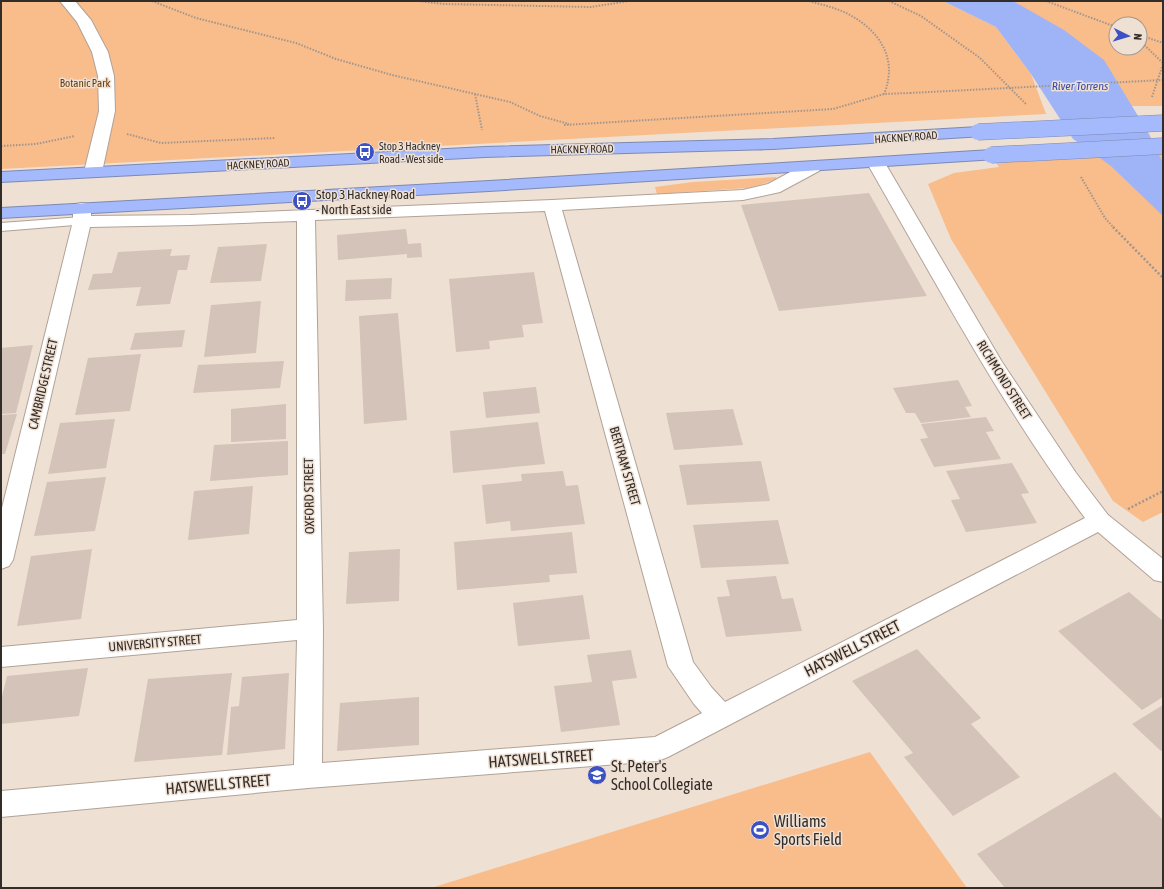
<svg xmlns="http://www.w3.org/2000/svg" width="1164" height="889" font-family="'Asap Condensed',sans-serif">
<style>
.green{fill:#f9bc8b;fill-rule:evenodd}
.water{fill:#9fb4f6}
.building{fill:#d3c3b8}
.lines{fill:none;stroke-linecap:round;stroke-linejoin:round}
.lane-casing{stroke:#b1a297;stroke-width:2}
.street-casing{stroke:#b1a297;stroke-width:2}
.highway-casing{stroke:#7d89b2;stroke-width:2}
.path-far1{stroke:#a1968d;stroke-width:2;stroke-dasharray:1.5 1.5;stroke-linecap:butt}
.path{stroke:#a1968d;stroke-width:2.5;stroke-dasharray:2 2;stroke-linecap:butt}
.lane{fill:#fff;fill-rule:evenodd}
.street{fill:#fff;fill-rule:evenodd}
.highway{fill:#a5bafc;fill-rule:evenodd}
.highway-bridge-casing{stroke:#7d89b2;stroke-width:17;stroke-linecap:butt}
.path-bridge{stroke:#a1968d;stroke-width:2;stroke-dasharray:1.5 1.5;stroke-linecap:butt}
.highway-bridge{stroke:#a5bafc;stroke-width:16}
.labels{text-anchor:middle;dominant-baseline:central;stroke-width:3;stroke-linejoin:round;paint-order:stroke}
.far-park-label{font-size:11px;fill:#6b3a05;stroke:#efe0d4}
.far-street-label{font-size:11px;fill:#332d29;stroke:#efe0d4}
.far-poi-label{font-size:11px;fill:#332d29;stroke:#efe0d4;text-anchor:start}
.far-water-label{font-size:12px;font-style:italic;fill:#384caa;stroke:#efe0d4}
.poi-label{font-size:13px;fill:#332d29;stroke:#efe0d4;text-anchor:start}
.street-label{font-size:13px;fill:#332d29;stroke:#efe0d4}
.near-street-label{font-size:16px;fill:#332d29;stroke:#efe0d4}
.near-poi-label{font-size:16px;fill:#332d29;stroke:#efe0d4;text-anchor:start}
</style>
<rect width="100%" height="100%" fill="#efe0d4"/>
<!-- green -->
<path class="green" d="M 1,1 L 943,1 L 996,27 L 1031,74 L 1046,114 L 1,169 Z
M 1013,1 L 1163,1 L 1163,106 L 1131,106 L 1017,3 ZM 1116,24 L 1140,24 L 1140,48 L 1116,48 Z
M 1163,146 L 1163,512 L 1143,522 L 1113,501 L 951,239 L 928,184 L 954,173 L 999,167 L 991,155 Z
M 776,177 L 777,179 L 760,185 L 747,188 L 657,194 L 655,187 L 693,182 Z
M 870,752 L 967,888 L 431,888 Z"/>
<!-- water -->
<path class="water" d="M 943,1 L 1013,1 L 1064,30 L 1104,60 L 1149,134 L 1163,163 L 1163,216 L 1111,166 L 1073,139 L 1031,74 L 996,27 Z"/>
<!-- building -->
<path class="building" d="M 869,193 L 927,296 L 779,311 L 741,205 Z
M 406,229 L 408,244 L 421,243 L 422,257 L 407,258 L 407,254 L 338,260 L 337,235 Z
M 267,244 L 261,281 L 210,283 L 218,247 Z
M 172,249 L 170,256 L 190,255 L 187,270 L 178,270 L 170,304 L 136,306 L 141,287 L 88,290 L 93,274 L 112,273 L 118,252 Z
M 534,272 L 543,323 L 522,325 L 524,337 L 489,341 L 490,349 L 456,352 L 449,279 Z
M 392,278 L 391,299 L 345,301 L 346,280 Z
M 261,301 L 256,353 L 204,357 L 211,305 Z
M 398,313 L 407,420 L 364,424 L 359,316 Z
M 185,330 L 182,347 L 130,350 L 135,333 Z
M 33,345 L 16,413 L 1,414 L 1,348 Z
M 141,354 L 130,411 L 75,415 L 88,358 Z
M 284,361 L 280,388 L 193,393 L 198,365 Z
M 958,380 L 972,406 L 965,407 L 971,417 L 921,423 L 915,413 L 906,413 L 893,388 Z
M 536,387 L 540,413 L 486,418 L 483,392 Z
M 286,404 L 286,439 L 231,442 L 231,409 Z
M 733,409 L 743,445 L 674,450 L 666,413 Z
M 17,414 L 5,454 L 1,454 L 1,415 Z
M 986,417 L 994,431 L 986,432 L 1001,459 L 934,467 L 920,439 L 928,438 L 921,424 Z
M 115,419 L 106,468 L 48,474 L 60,423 Z
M 538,422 L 545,464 L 453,473 L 450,431 Z
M 288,441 L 288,475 L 210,481 L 214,445 Z
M 761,461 L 770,501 L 687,505 L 679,465 Z
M 1012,463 L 1029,493 L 1021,494 L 1037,523 L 966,532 L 951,500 L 960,499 L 946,471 Z
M 563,471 L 566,486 L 578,485 L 585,524 L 511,531 L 510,521 L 486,524 L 482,485 L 522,481 L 521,474 Z
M 106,477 L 95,531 L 34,536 L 47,482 Z
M 253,486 L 249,534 L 188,540 L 194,491 Z
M 778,520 L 789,564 L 701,568 L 693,525 Z
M 572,532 L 577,573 L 549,575 L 550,582 L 457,590 L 454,542 Z
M 92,549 L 81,619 L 17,626 L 31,556 Z
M 400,549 L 399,601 L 346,604 L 349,552 Z
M 776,576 L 782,599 L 793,598 L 802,631 L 726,637 L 717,597 L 730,596 L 726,580 Z
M 1129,592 L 1163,621 L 1163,697 L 1142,710 L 1058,631 Z
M 583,595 L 590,639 L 518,646 L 513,603 Z
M 917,649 L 981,718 L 971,724 L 1020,777 L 953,816 L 904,757 L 913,753 L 852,681 Z
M 631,650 L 637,678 L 612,681 L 620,725 L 561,732 L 554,686 L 592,682 L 587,655 Z
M 88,668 L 79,716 L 1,724 L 1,701 L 7,676 Z
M 232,673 L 222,755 L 134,762 L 148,679 Z
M 289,673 L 285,749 L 227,755 L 231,707 L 239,706 L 242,677 Z
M 419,697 L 419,745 L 337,751 L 340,703 Z
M 1163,705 L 1163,750 L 1161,751 L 1132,724 Z
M 1115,772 L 1163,820 L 1162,888 L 1005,888 L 977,854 Z"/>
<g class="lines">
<defs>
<path id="lane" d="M 82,217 L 87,218 L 89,221 L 87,224 L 1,231 L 1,223 Z"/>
<path id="street" d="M 60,1 L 75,1 L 91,20 L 108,52 L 114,76 L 115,111 L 102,172 L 99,176 L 93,177 L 87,176 L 84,172 L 99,111 L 98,76 L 92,52 L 77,22 Z
M 876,158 L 882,159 L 885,163 L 1002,362 L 1076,473 L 1108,515 L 1163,559 L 1163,582 L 1154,580 L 1098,532 L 668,757 L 658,761 L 308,788 L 1,817 L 1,791 L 294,765 L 297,640 L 1,667 L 1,647 L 297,620 L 297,221 L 190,225 L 90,227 L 13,560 L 9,566 L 1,569 L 1,512 L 73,221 L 73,208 L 76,204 L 82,203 L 88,204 L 91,208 L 91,216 L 190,215 L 552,200 L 743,190 L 768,184 L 807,163 L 813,162 L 819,163 L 822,167 L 819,171 L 780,192 L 743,200 L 562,210 L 693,662 L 712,688 L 725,702 L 1085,518 C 1002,407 936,283 867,163 L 870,159 ZM 545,211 L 668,666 L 694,704 L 702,713 L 655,737 L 322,763 L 323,629 L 315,220 Z"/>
<path id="highway" d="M 978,127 L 984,128 L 986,132 L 984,136 L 773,149 L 485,157 L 1,182 L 1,172 L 485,147 L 773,139 Z
M 991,150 L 997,151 L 999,155 L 997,159 L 489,191 L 1,218 L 1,208 L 489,181 Z"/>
</defs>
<!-- lane casing -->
<use href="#lane" class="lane-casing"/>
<!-- street casing -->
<use href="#street" class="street-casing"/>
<!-- highway casing -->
<use href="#highway" class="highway-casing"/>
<!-- path-far1 -->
<path class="path-far1" d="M 152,1 L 196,18 L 296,43 L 336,59 L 392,75 L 510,102 L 540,116 L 569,124
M 419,1 L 443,4 L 591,7 L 629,1
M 809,1 C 823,5 837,8 850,15 C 881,32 898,60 884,94
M 889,1 L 921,16 L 980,58 L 1026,104
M 1046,1 L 1116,27
M 1140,35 L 1163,43
M 1140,41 L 1163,63
M 475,94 L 482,130
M 1152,97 L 1163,64
M 564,125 L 833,109 L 884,94 L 910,93
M 127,134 L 161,143 L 275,138
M 1,146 L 36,144 L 75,136
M 1081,177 L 1105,218 L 1114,228"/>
<!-- path -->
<path class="path" d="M 1113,227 L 1163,278
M 1128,509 L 1163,491"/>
<!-- lane -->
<use href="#lane" class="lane"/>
<!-- street -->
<use href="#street" class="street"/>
<!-- highway -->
<use href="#highway" class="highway"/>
<defs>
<path id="highway-bridge" d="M 978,132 L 1163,123
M 991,155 L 1163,146"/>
</defs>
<!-- highway-bridge casing -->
<use href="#highway-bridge" class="highway-bridge-casing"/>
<!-- path-bridge -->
<path class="path-bridge" d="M 910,93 L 1163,80"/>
<!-- highway-bridge -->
<use href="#highway-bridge" class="highway-bridge"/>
</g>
<!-- icons -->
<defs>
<symbol id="bus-disc" viewBox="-11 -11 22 22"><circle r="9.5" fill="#3c51c4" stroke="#efe0d4"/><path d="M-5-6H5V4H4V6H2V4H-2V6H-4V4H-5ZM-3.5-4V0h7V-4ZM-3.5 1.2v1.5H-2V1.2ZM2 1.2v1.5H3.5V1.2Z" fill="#fff"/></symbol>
<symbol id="school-disc" viewBox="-11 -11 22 22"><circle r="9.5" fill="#3c51c4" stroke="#efe0d4"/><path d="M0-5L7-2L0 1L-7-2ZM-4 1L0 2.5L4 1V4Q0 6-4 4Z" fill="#fff"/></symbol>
<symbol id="stadium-disc" viewBox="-11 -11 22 22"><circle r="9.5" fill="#3c51c4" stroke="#efe0d4"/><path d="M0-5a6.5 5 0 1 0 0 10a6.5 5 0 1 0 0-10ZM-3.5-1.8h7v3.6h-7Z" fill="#fff"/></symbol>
</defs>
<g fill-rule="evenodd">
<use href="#bus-disc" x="354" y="141" width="22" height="22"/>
<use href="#bus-disc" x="291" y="190" width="22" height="22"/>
<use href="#school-disc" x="586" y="764" width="22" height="22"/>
<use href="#stadium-disc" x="749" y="819" width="22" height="22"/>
</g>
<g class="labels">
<!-- far-park labels -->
<g class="far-park-label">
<text x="85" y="83">Botanic Park</text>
</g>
<!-- far-street labels -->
<g class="far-street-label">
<text transform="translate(906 137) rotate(-4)">HACKNEY ROAD</text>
<text transform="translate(582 149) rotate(-1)">HACKNEY ROAD</text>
<text transform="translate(258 164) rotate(-3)">HACKNEY ROAD</text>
</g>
<!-- far-poi labels -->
<g class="far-poi-label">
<text x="379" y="146">Stop 3 Hackney<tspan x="379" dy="13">Road - West side</tspan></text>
</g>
<!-- far-water labels -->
<g class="far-water-label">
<text x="1080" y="86">River Torrens</text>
</g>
<!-- poi labels -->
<g class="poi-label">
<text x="316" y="194">Stop 3 Hackney Road<tspan x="316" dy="15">- North East side</tspan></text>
</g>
<!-- street labels -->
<g class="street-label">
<text transform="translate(1004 380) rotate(58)">RICHMOND STREET</text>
<text transform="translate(43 384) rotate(-77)">CAMBRIDGE STREET</text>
<text transform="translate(625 466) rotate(74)">BERTRAM STREET</text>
<text transform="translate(309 496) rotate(-91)">OXFORD STREET</text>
<text transform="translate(155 643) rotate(-5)">UNIVERSITY STREET</text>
</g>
<!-- near-street labels -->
<g class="near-street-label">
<text transform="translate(852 648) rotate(-27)">HATSWELL STREET</text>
<text transform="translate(541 758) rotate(-4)">HATSWELL STREET</text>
<text transform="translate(218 784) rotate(-5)">HATSWELL STREET</text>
</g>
<!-- near-poi labels -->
<g class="near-poi-label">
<text x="611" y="766">St. Peter's<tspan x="611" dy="18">School Collegiate</tspan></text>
<text x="774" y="821">Williams<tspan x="774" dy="18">Sports Field</tspan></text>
</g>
</g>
<!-- border -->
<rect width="1164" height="889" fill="none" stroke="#332d29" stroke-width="4"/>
<!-- north arrow -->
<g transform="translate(1128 36) rotate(95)"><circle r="19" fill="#efe0d4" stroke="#a49890"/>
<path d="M0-3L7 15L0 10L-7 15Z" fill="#3c51c4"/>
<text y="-6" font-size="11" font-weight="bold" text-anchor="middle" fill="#332d29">N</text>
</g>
</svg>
